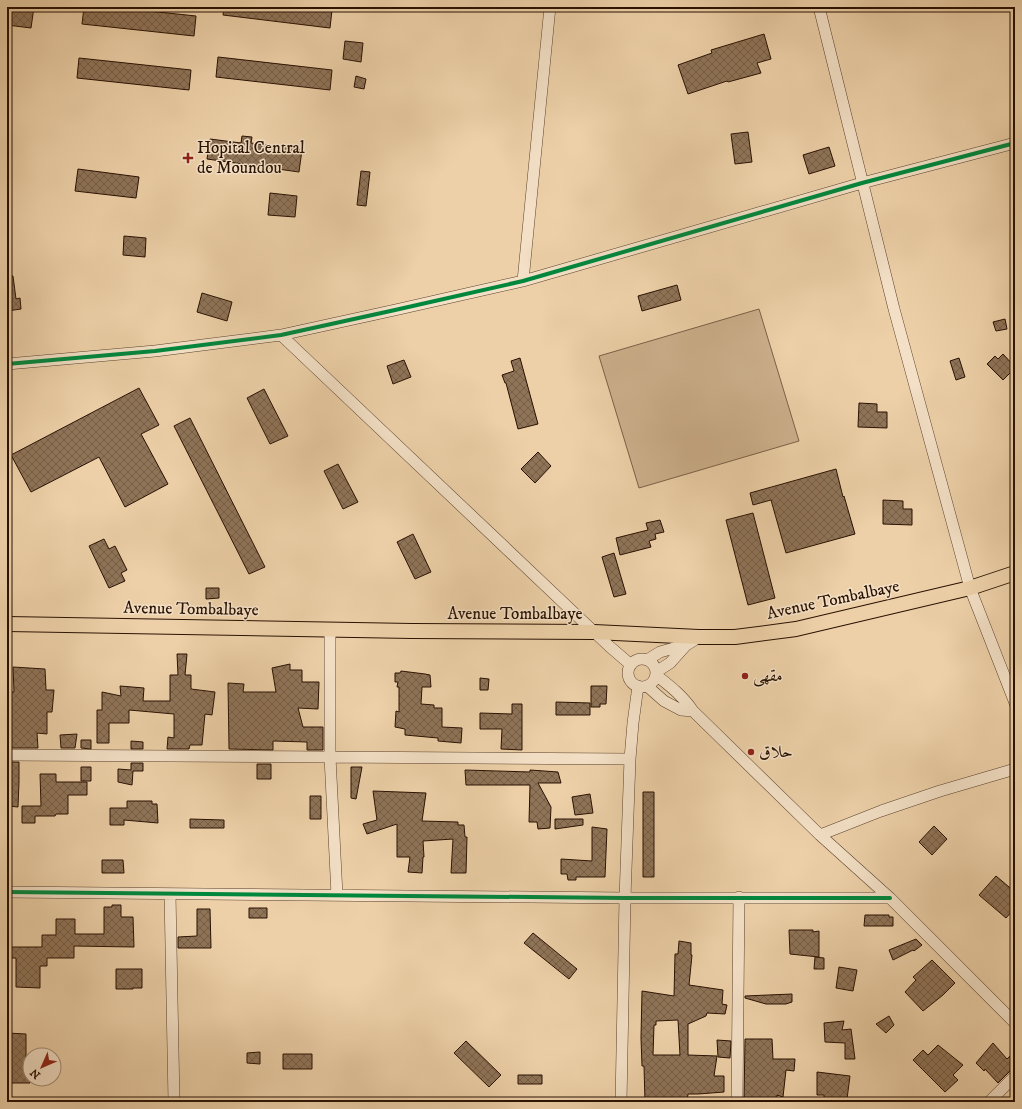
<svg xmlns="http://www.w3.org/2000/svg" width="1022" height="1109" font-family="'IM FELL DW Pica',Amiri,serif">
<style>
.garden{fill:#ccb08c;stroke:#7a6047}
.building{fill:url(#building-cross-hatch);stroke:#291102;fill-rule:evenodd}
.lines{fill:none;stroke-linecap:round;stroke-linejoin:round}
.minor-casing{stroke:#5a412c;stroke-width:12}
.major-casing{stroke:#291102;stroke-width:16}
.minor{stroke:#f3e0c6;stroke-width:11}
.major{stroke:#edd0a8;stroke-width:14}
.cycleway-casing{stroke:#f3e0c6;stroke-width:6}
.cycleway{stroke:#00873e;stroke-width:4}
.poi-dot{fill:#8f2418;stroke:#f3e0c6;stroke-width:1.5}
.labels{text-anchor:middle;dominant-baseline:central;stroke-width:3;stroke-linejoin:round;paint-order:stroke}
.poi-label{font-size:17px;fill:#291102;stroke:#f3e0c6;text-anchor:start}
.street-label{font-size:17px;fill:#291102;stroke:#f3e0c6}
</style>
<defs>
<pattern id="building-cross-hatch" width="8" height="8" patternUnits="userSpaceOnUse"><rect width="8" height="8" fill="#8f7458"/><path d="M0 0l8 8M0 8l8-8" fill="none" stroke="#755e47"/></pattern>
</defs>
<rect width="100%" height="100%" fill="#edd0a8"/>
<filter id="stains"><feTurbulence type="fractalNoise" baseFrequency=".005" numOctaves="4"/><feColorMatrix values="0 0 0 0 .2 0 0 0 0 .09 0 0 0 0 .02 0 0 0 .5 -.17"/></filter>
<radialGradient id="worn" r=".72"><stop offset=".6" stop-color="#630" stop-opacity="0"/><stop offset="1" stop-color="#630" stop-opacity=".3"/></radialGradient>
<!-- garden -->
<path class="garden" d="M 759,309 L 799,441 L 639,488 L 599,356 Z"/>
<!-- building -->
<path class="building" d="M 7,7 L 34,7 L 31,28 L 7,25 Z
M 84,7 L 111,7 L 196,16 L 194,36 L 82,24 Z
M 224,7 L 304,7 L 332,10 L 330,28 L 223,15 Z
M 764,34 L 771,59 L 757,63 L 761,73 L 728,82 L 727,81 L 688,94 L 678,65 L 712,53 L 711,50 Z
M 345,41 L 363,43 L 361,62 L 343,59 Z
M 218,57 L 332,70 L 330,90 L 216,77 Z
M 79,58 L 191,70 L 189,90 L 77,78 Z
M 356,76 L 366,79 L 364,89 L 354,87 Z
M 748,132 L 752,162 L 735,164 L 731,134 Z
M 242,136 L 252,137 L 251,143 L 302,150 L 299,172 L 207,159 L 210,139 L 241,143 Z
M 829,147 L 835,166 L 809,174 L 803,155 Z
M 78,169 L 139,177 L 136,198 L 75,191 Z
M 361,171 L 370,172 L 366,206 L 357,205 Z
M 270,193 L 297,196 L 295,217 L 268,215 Z
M 124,236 L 146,238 L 145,257 L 123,255 Z
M 7,276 L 13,276 L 16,299 L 20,298 L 21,309 L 7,311 Z
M 677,285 L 681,300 L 642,311 L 638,296 Z
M 202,293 L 232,302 L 227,321 L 197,312 Z
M 1005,319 L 1007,329 L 996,331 L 993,322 Z
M 1003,354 L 1015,367 L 1015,368 L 1003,380 L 987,364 L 995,356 L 998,359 Z
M 520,358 L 538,424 L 518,429 L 506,383 L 505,383 L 502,375 L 514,371 L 511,361 Z
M 959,358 L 965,377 L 956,380 L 950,361 Z
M 404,360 L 411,377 L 393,384 L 387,366 Z
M 139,388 L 159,425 L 141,434 L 168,484 L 125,507 L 99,457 L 31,492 L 11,455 Z
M 264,389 L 288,436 L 270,444 L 247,398 Z
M 859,403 L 877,404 L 877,412 L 887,412 L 887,428 L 858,427 Z
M 190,418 L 265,567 L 249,574 L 174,426 Z
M 538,452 L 551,466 L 535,483 L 521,469 Z
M 338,464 L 358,502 L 343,509 L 324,471 Z
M 836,469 L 843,497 L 844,496 L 855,534 L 786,553 L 771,500 L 753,505 L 750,493 Z
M 883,500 L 903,501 L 903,509 L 912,509 L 912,525 L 883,524 Z
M 753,513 L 775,598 L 748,605 L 726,520 Z
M 660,520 L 664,532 L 655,534 L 656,539 L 649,541 L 651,547 L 620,555 L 616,538 L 648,530 L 646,523 Z
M 413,534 L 431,572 L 415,579 L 397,542 Z
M 104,539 L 109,549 L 115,546 L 127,570 L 121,573 L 125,581 L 109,588 L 89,546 Z
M 614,553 L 626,594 L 614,597 L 602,557 Z
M 206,588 L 219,588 L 219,598 L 206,599 Z
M 177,654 L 187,654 L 185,675 L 191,675 L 191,689 L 215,692 L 212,715 L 205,714 L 202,745 L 190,745 L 189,749 L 167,749 L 168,737 L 174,738 L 174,714 L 129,710 L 129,723 L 109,723 L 109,743 L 97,743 L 97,710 L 102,710 L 102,692 L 121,696 L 120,686 L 144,688 L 143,701 L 170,701 L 170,675 L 178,675 Z
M 290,664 L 290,670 L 302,670 L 302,682 L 319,682 L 318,709 L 298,708 L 303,727 L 323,727 L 323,750 L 307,750 L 307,742 L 273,741 L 273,750 L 229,749 L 228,683 L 244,684 L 243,692 L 276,692 L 272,668 Z
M 13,667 L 45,669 L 46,690 L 54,690 L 52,712 L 47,712 L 47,734 L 37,733 L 38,748 L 7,748 L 7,692 L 14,692 Z
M 401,671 L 425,674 L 430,675 L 431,687 L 422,687 L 421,704 L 434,705 L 434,708 L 442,708 L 442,727 L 462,728 L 461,743 L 438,741 L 438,738 L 405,735 L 405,729 L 395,727 L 396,711 L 399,712 L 399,687 L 397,687 L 398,682 L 395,682 L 395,673 L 400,673 Z
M 480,678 L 489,679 L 488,690 L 480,690 Z
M 591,686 L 607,686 L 606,704 L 600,704 L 600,707 L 591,707 Z
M 556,702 L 590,703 L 590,715 L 556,715 Z
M 512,704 L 522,704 L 522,750 L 501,749 L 502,729 L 480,729 L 480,713 L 512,714 Z
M 77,734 L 75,748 L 61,748 L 60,735 Z
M 81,740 L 91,740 L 91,749 L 81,748 Z
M 131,741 L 143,742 L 143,749 L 131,749 Z
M 7,762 L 19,762 L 19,782 L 18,807 L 8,806 L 11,773 L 7,773 Z
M 131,763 L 143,763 L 143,771 L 133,771 L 132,785 L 118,782 L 118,769 L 131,770 Z
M 257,764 L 271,764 L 271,779 L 257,779 Z
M 81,767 L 91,767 L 91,781 L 81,781 Z
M 351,767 L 362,767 L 356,799 L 351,798 Z
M 465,770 L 530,772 L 530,770 L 558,772 L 561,783 L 538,783 L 551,807 L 550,828 L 538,829 L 537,822 L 529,822 L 530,785 L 466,785 Z
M 40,774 L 56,774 L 56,782 L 87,782 L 87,795 L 68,795 L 68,814 L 56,814 L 55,816 L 35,816 L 35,823 L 22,823 L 22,806 L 41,806 Z
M 373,791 L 426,793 L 422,821 L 458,822 L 458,825 L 464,825 L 465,837 L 467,837 L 466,873 L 451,873 L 453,839 L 423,841 L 424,857 L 423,857 L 422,873 L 408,872 L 410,857 L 397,857 L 397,824 L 367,834 L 363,824 L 377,820 Z
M 643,792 L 654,792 L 654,877 L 643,877 Z
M 590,794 L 593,813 L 575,815 L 572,797 Z
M 310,796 L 321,796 L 321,819 L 310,819 Z
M 127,801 L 152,801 L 152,804 L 157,804 L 158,823 L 124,820 L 124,825 L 110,825 L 110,808 L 127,808 Z
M 190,819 L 224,820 L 224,828 L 190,828 Z
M 555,819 L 583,819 L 583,825 L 555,829 Z
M 934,826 L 947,839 L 932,855 L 919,842 Z
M 592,827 L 607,829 L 605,877 L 576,877 L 576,880 L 568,880 L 567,874 L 561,874 L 561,859 L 592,861 Z
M 102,860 L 123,860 L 124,873 L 102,873 Z
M 996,876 L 1015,892 L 1015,908 L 1006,918 L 979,895 Z
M 112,905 L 121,905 L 121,917 L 133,917 L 134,947 L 74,946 L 74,958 L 47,958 L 47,966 L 40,966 L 40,988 L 16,987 L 16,958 L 7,958 L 7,947 L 42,947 L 42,935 L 56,935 L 56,919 L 75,919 L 75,934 L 104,934 L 104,907 L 112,907 Z
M 249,908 L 267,908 L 267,918 L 249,918 Z
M 197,909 L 210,909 L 211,948 L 178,948 L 178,937 L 197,936 Z
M 865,915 L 889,915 L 889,917 L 893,917 L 893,926 L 864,926 Z
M 789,930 L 813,930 L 813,932 L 819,931 L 819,957 L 790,954 Z
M 533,933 L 577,969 L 569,979 L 524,943 Z
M 916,939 L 922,945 L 914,951 L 913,950 L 893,960 L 889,950 Z
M 679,941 L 691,943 L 691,955 L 692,955 L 689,985 L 723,990 L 722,1004 L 727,1005 L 725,1014 L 707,1013 L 706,1016 L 688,1024 L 688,1055 L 717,1056 L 714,1076 L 724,1076 L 724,1092 L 698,1094 L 688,1094 L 687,1102 L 645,1102 L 644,1066 L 642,1066 L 641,1038 L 642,991 L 674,996 L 675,954 L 678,954 ZM 678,1020 L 680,1055 L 653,1055 L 654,1025 L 656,1025 L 656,1021 Z
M 815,957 L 824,958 L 824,969 L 814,969 Z
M 932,960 L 955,983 L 943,995 L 923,1011 L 905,992 L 916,980 L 913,977 Z
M 839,967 L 857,970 L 853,991 L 836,988 Z
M 116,969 L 142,969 L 142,988 L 133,988 L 133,989 L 116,989 Z
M 792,994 L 792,1002 L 786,1004 L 766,1004 L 745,998 L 745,996 Z
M 889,1016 L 894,1025 L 886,1033 L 876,1024 Z
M 844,1021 L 842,1030 L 851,1029 L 855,1059 L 845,1059 L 845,1043 L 825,1042 L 824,1023 Z
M 7,1033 L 26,1034 L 26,1062 L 30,1062 L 30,1083 L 10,1083 L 10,1068 L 7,1068 Z
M 745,1039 L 772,1039 L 773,1059 L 795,1059 L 794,1071 L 786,1070 L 783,1097 L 777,1095 L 777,1101 L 748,1102 L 748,1101 L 744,1101 Z
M 717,1040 L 731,1041 L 730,1058 L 718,1057 Z
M 466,1041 L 501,1075 L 489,1087 L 454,1053 Z
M 993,1043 L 1007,1059 L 1015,1051 L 1015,1068 L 1010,1071 L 998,1083 L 985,1069 L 984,1071 L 976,1063 Z
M 938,1045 L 963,1065 L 953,1075 L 958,1080 L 945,1092 L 913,1060 L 923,1050 L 928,1055 Z
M 260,1052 L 260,1064 L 247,1063 L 247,1053 Z
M 283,1054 L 312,1054 L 312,1069 L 283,1069 Z
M 817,1072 L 850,1076 L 847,1099 L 824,1098 L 824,1095 L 817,1095 Z
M 518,1075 L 542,1075 L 542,1084 L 518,1084 Z"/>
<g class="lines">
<defs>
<path id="minor" d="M 819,7 L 894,309 L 970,588 L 1015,703
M 523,281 L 550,7
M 281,335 L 609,646 L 631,665
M 7,364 L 155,351 L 281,335 L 395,310 L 523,281 L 862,183 L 1015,143
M 330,629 L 330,757 L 337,895
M628 673a14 14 0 1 1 28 0a14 14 0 1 1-28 0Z
M 647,660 L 660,652 L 688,644 L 699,637
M 656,672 L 670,663 L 687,644
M 656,675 C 670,686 683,696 693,711 L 820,835 L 890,898 L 1015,1023
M 647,686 L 664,701 L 681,710 L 693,711
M 7,755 L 630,759
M 820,835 L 881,811 L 940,791 L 1015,769
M 7,892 L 625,898 L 890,898
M 170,894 L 174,1102
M 621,1102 L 625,898 L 630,759 L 633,723 L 638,686
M 737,1102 L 739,897
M 989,1102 L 1015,1076"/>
<path id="major" d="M 7,624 L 412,631 L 594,632 L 699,637 L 735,637 L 796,629 L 970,588 L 1015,573"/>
</defs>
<!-- minor casing -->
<use href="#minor" class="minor-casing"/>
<!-- major casing -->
<use href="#major" class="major-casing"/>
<!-- minor -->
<use href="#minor" class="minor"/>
<!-- major -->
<use href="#major" class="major"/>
<defs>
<path id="cycleway" d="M 7,364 L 155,351 L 281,335 L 395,310 L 523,281 L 862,183 L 1015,143
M 7,892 L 625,898 L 890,898"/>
</defs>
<!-- cycleway casing -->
<use href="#cycleway" class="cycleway-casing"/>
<!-- cycleway -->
<use href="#cycleway" class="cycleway"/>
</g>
<!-- markers -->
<g class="poi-dot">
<path d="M186 152h4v4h4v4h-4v4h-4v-4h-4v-4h4z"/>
<circle cx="745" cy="676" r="4"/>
<circle cx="751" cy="752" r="4"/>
</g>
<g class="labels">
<!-- poi labels -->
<g class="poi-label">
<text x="197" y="148">Hopital Central<tspan x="197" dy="20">de Moundou</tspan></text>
<text x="753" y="676">مقهى</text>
<text x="759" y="752">حلاق</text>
</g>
<!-- street labels -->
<g class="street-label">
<text transform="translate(833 600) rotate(-12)">Avenue Tombalbaye</text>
<text transform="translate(191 609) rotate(1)">Avenue Tombalbaye</text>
<text x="515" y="614">Avenue Tombalbaye</text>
</g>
</g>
<!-- margin -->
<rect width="1022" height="1109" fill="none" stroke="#edd0a8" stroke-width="24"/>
<rect x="8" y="8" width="1006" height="1093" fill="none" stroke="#291102" stroke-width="2"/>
<rect x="12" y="12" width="998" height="1085" fill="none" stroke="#291102"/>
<!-- north arrow -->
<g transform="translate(42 1067) rotate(225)"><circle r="19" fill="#f3e0c6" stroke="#a28d78"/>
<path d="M0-3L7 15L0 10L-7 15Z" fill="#8f2418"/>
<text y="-6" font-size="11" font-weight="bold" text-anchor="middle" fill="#291102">N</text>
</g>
<rect width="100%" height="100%" filter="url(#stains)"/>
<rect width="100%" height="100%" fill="url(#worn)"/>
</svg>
